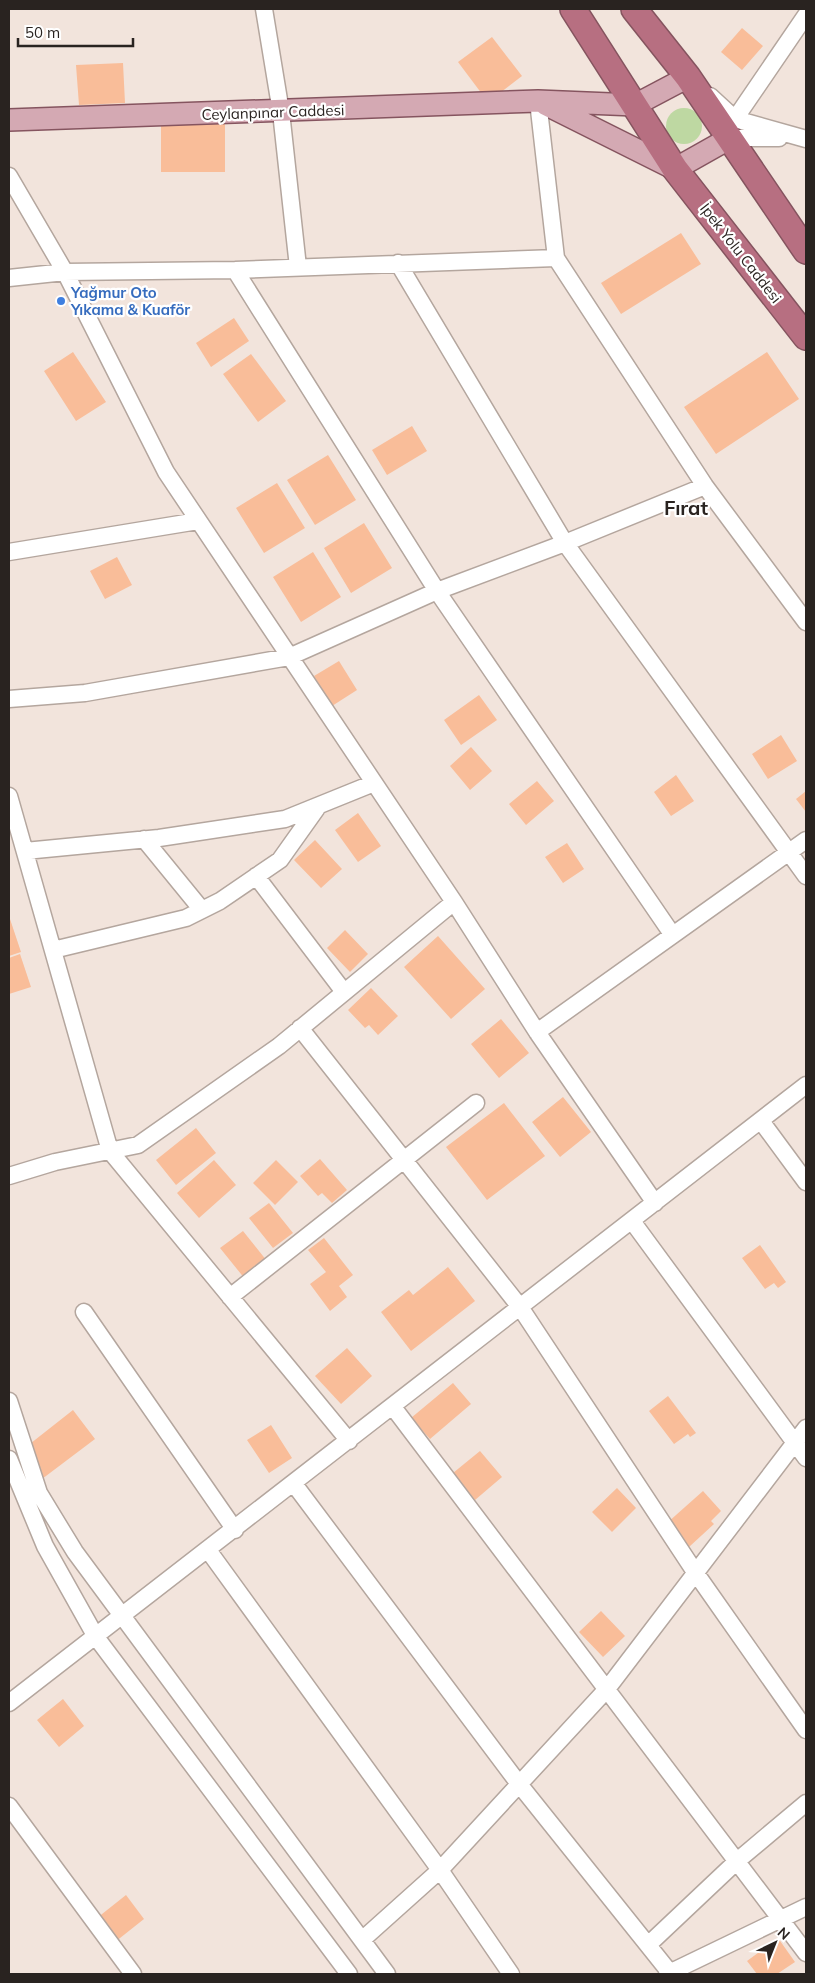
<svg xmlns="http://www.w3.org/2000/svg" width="815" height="1983" font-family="Mulish,sans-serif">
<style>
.green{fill:#bed8a2}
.building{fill:#f9bd99}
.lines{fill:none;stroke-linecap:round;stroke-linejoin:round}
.minor-casing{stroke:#b4a69e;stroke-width:19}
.major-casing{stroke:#85545f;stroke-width:24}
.highway-casing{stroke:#85545f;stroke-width:28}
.minor{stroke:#fff;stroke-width:16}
.major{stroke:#d4a9b3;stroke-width:21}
.highway{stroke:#b76f81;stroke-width:25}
.shop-dot{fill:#3f7fe0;stroke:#fff;stroke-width:2}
.labels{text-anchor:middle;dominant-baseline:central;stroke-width:4.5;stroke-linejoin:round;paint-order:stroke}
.street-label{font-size:15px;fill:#292320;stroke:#fff}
.shop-label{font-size:15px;font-weight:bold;fill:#366cbe;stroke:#fff;text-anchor:start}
.district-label{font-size:20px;font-weight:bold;fill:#292320;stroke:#fff}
</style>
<rect width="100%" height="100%" fill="#f2e4dc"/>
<!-- green -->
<path class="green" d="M666 126a18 18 0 1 1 36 0a18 18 0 1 1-36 0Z"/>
<!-- building -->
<path class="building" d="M 742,28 L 763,46 L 742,70 L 721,52 Z
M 492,37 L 522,76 L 488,102 L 458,62 Z
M 123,63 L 125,103 L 79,105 L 76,65 Z
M 161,119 L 225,120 L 225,172 L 161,172 Z
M 681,233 L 701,264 L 621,314 L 601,283 Z
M 234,318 L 249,341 L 211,367 L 196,343 Z
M 73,352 L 106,402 L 76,421 L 44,371 Z
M 767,352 L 799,399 L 716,454 L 684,407 Z
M 251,354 L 286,401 L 258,422 L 223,374 Z
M 412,426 L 427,451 L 387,475 L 372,450 Z
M 328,455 L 356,500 L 315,525 L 287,480 Z
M 277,483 L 305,528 L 264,553 L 236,508 Z
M 364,523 L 392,568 L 351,593 L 324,548 Z
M 313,552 L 341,597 L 301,622 L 273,577 Z
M 117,557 L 132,585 L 105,599 L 90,571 Z
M 339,661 L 357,690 L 332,706 L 314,676 Z
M 479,695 L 497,720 L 461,745 L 444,720 Z
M 781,735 L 797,761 L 768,779 L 752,754 Z
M 471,747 L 492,771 L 470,790 L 450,766 Z
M 676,775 L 694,801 L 671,816 L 654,792 Z
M 537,781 L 554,801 L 526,825 L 509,804 Z
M 806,791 L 806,812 L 796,799 Z
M 358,813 L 381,846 L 358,862 L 335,830 Z
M 315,840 L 342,869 L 321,888 L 294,860 Z
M 567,843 L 584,869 L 563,883 L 545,857 Z
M 9,916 L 21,952 L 9,956 Z
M 345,930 L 368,954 L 350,972 L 327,948 Z
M 438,936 L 485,989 L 451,1019 L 404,967 Z
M 20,954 L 31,987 L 9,994 L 9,958 Z
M 371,988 L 398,1016 L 378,1035 L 369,1025 L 365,1028 L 348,1010 Z
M 501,1019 L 529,1053 L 499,1078 L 471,1044 Z
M 563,1097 L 591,1132 L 560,1157 L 532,1122 Z
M 504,1103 L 545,1156 L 487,1200 L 446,1147 Z
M 196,1128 L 216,1153 L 176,1185 L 156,1160 Z
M 320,1159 L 347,1190 L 332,1203 L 322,1193 L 318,1196 L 300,1176 Z
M 214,1160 L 236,1185 L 199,1218 L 177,1193 Z
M 276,1160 L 298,1182 L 275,1205 L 253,1183 Z
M 269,1203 L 293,1233 L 273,1248 L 249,1218 Z
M 243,1231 L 267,1261 L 245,1279 L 220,1248 Z
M 324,1238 L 353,1275 L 339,1286 L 347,1297 L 330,1311 L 310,1284 L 326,1272 L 308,1250 Z
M 760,1245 L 786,1282 L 778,1288 L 774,1283 L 765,1289 L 742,1258 Z
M 448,1267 L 475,1301 L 411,1351 L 381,1312 L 409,1290 L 413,1295 Z
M 347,1348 L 372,1376 L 341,1404 L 315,1376 Z
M 453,1383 L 471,1404 L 430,1439 L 411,1418 Z
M 668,1396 L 696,1433 L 690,1437 L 688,1434 L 674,1444 L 649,1411 Z
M 73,1410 L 95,1439 L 42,1479 L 32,1466 L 38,1462 L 26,1447 Z
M 271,1425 L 292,1458 L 269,1473 L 247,1440 Z
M 480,1451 L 502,1477 L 475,1500 L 453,1473 Z
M 617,1488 L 636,1508 L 612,1532 L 592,1512 Z
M 703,1491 L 721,1511 L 711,1521 L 714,1524 L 689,1547 L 667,1523 Z
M 601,1611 L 625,1636 L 603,1657 L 579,1632 Z
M 63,1699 L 84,1726 L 59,1747 L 37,1720 Z
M 126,1895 L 144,1919 L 115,1942 L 97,1918 Z
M 778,1938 L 795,1962 L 777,1974 L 757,1974 L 747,1961 Z"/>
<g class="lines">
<defs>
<path id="minor" d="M 264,9 L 281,112 L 298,267
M 710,96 L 735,119 L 806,139
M 538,101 L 556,258 L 705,486 L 806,622
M 735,119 L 806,15
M 730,138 L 779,138
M 9,176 L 65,272 L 166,472 L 454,902 L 537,1032 L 655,1203
M 398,263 L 565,543 L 806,876
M 235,270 L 437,591 L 672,934
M 9,278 L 65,272 L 235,270 L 556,258
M 9,552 L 198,521
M 9,699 L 85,693 L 289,657 L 437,591 L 565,543 L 705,486
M 9,796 L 110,1151 L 349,1441
M 144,839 L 202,910
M 25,851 L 159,838 L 285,819 L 374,783
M 256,876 L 344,992
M 53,950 L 186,918 L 220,901 L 280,860 L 317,808
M 300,1028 L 520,1307 L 695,1572 L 806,1730
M 537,1032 L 806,840
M 761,1121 L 806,1182
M 9,1176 L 55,1162 L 138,1145 L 279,1046 L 454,902
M 632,1221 L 806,1458
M 230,1297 L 476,1103
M 84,1312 L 235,1530
M 9,1401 L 39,1493 L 75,1552 L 387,1974
M 393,1407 L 806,1953
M 9,1459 L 45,1546 L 96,1637 L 349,1974
M 294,1484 L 519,1784 L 671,1974
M 208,1550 L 440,1870 L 511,1974
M 9,1703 L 806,1085
M 9,1806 L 133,1974
M 363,1939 L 440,1870 L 607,1689 L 806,1428
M 648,1945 L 737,1861 L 806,1803
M 667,1974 L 806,1907"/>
<path id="major" d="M 545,104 L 675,169 L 730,138
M 9,120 L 538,101 L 635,105 L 688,77"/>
<path id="highway" d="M 573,9 L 675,169 L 806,337
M 634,9 L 688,77 L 806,251"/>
</defs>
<!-- minor casing -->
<use href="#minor" class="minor-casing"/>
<!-- major casing -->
<use href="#major" class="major-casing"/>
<!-- highway casing -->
<use href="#highway" class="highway-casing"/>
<!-- minor -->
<use href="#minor" class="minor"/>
<!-- major -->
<use href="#major" class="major"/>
<!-- highway -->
<use href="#highway" class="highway"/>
</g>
<!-- markers -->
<circle class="shop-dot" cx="61" cy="301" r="5"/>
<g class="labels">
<!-- street labels -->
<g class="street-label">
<text transform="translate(273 112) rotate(-2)">Ceylanpınar Caddesi</text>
<text transform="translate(741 253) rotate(52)">İpek Yolu Caddesi</text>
</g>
<!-- shop labels -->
<g class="shop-label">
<text x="71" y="292">Yağmur Oto<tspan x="71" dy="17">Yıkama &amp; Kuaför</tspan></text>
</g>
<!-- district labels -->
<g class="district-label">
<text x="686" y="507">Fırat</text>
</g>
</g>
<!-- border -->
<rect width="815" height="1983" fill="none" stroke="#292320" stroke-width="20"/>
<!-- north arrow -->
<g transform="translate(775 1943) rotate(43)" stroke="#ffffff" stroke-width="4" paint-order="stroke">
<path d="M0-4L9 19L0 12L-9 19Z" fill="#292320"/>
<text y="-8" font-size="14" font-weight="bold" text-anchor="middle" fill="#292320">N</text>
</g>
<!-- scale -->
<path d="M18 38v8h115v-8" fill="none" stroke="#292320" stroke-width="2.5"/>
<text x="25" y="38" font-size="15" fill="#292320" stroke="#ffffff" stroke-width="4" paint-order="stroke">50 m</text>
</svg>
